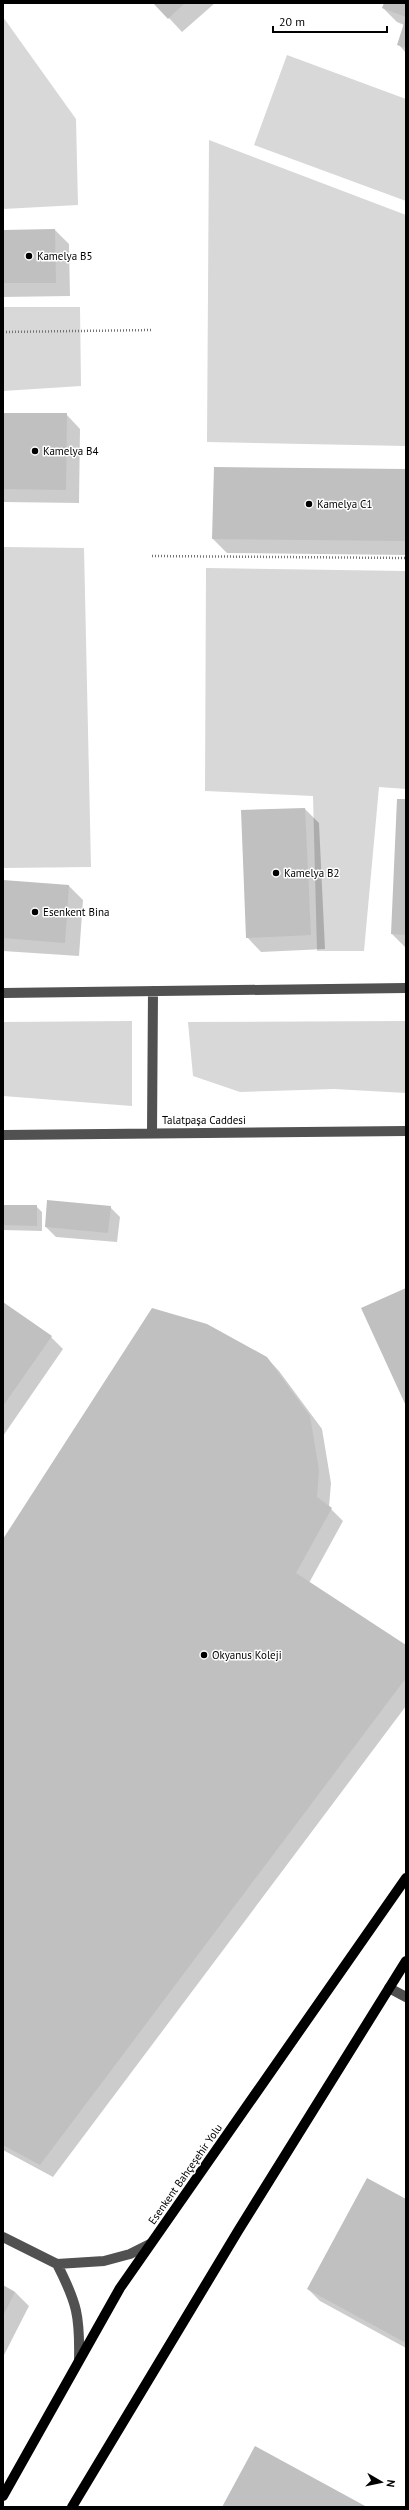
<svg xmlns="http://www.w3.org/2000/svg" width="409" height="2510" font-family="'PT Sans',sans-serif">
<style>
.green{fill:#d8d8d8}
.shadow{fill:#0003}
.building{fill:#c0c0c0}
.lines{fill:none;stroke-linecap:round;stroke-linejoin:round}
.path{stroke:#737373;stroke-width:2.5;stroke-dasharray:1 2;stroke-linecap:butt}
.minor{stroke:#515151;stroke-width:10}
.major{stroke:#000;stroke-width:10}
.poi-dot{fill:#000;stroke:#fff;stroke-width:1.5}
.labels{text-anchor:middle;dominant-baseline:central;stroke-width:3;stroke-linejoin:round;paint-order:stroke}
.poi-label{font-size:11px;fill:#000;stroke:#fff;text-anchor:start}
.street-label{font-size:11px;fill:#000;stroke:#fff}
</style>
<rect width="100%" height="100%" fill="#fff"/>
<!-- green -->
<path class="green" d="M 3,17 L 76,119 L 78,205 L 3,209 Z
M 287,55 L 406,99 L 406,201 L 254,145 Z
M 209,140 L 406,215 L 406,446 L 207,442 Z
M 3,307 L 80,307 L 81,386 L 3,391 Z
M 3,547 L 84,548 L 91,867 L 3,868 Z
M 206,568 L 406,571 L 406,789 L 379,787 L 364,951 L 317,951 L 313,796 L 205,791 Z
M 132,1021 L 132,1106 L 3,1096 L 3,1022 Z
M 406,1021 L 406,1093 L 334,1089 L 240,1092 L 193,1076 L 188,1022 Z"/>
<!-- shadow -->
<path class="shadow" d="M 155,3 L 215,3 L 182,32 Z
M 385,3 L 406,3 L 406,53 L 398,44 L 404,25 L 397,22 L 383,8 Z
M 55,230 L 69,244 L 70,296 L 3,297 L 3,231 Z
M 3,414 L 66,414 L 80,429 L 79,503 L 3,502 Z
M 406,470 L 406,555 L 227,553 L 213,539 Z
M 406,800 L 406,948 L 392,934 Z
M 305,809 L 319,823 L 325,949 L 261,952 L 247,937 Z
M 3,881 L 69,886 L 83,900 L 79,956 L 3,951 Z
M 3,1206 L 36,1206 L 42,1212 L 42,1231 L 3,1230 Z
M 110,1207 L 120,1217 L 117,1242 L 56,1237 L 46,1227 Z
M 3,1304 L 51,1337 L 63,1349 L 3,1436 Z
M 267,1358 L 279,1371 L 322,1429 L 331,1483 L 329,1507 L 343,1521 L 309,1583 L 406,1646 L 406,1706 L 53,2177 L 3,2150 L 3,1541 Z
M 406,2200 L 406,2348 L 320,2301 L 308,2289 Z
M 3,2286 L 15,2292 L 29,2306 L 3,2357 Z"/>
<!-- building -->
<path class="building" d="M 153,3 L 185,3 L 168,19 Z
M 384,3 L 406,3 L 406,48 L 397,45 L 406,17 L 382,8 Z
M 55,229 L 56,283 L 3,283 L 3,230 Z
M 3,413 L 67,413 L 66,490 L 3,489 Z
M 214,467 L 406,469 L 406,541 L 212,539 Z
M 397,799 L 406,799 L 406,935 L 391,934 Z
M 305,808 L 311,935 L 246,938 L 241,810 Z
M 3,880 L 69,885 L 65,943 L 3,938 Z
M 47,1200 L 111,1206 L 108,1233 L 45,1227 Z
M 3,1205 L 37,1205 L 37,1226 L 3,1225 Z
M 406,1288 L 406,1406 L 361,1308 Z
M 3,1302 L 52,1336 L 3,1406 Z
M 152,1308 L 207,1324 L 267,1357 L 310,1416 L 319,1470 L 317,1497 L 332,1508 L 296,1573 L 406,1645 L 406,1678 L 40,2165 L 3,2145 L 3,1539 Z
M 367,2178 L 406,2199 L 406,2343 L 307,2289 Z
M 3,2285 L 15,2292 L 3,2316 Z
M 255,2446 L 367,2507 L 222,2507 Z"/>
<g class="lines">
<!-- path -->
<path class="path" d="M 3,332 L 152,330
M 152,556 L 406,558"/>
<!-- minor -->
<path class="minor" d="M 3,993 L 406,988
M 152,1133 L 153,991
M 3,1135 L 406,1131
M 389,1988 L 406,1997
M 3,2237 L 57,2264 L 104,2261 L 130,2254 L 150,2244
M 57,2264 C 77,2303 80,2316 79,2360"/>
<!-- major -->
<path class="major" d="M 3,2496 L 120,2288 L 406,1878
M 72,2507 L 238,2231 L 406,1961"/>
</g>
<!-- markers -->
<g class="poi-dot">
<circle cx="29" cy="256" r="4"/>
<circle cx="35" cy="451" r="4"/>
<circle cx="309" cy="504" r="4"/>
<circle cx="276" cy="873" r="4"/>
<circle cx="35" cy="912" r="4"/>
<circle cx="204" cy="1655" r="4"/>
</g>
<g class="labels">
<!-- poi labels -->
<g class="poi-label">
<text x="37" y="256">Kamelya B5</text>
<text x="43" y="451">Kamelya B4</text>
<text x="317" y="504">Kamelya C1</text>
<text x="284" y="873">Kamelya B2</text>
<text x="43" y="912">Esenkent Bina</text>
<text x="212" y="1655">Okyanus Koleji</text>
</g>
<!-- street labels -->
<g class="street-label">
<text x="204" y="1120">Talatpaşa Caddesi</text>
<text transform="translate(185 2174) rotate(-55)">Esenkent Bahçeşehir Yolu</text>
</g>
</g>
<!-- border -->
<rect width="409" height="2510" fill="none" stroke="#000000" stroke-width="8"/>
<!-- north arrow -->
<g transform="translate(381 2482) rotate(99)" stroke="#ffffff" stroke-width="3" paint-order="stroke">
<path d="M0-3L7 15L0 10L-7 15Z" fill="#000000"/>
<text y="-6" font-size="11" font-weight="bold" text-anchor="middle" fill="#000000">N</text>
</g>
<!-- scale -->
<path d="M273 26v6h114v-6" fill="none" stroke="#000000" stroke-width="2"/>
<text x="279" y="26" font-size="12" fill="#000000" stroke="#ffffff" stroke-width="3" paint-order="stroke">20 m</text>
</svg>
